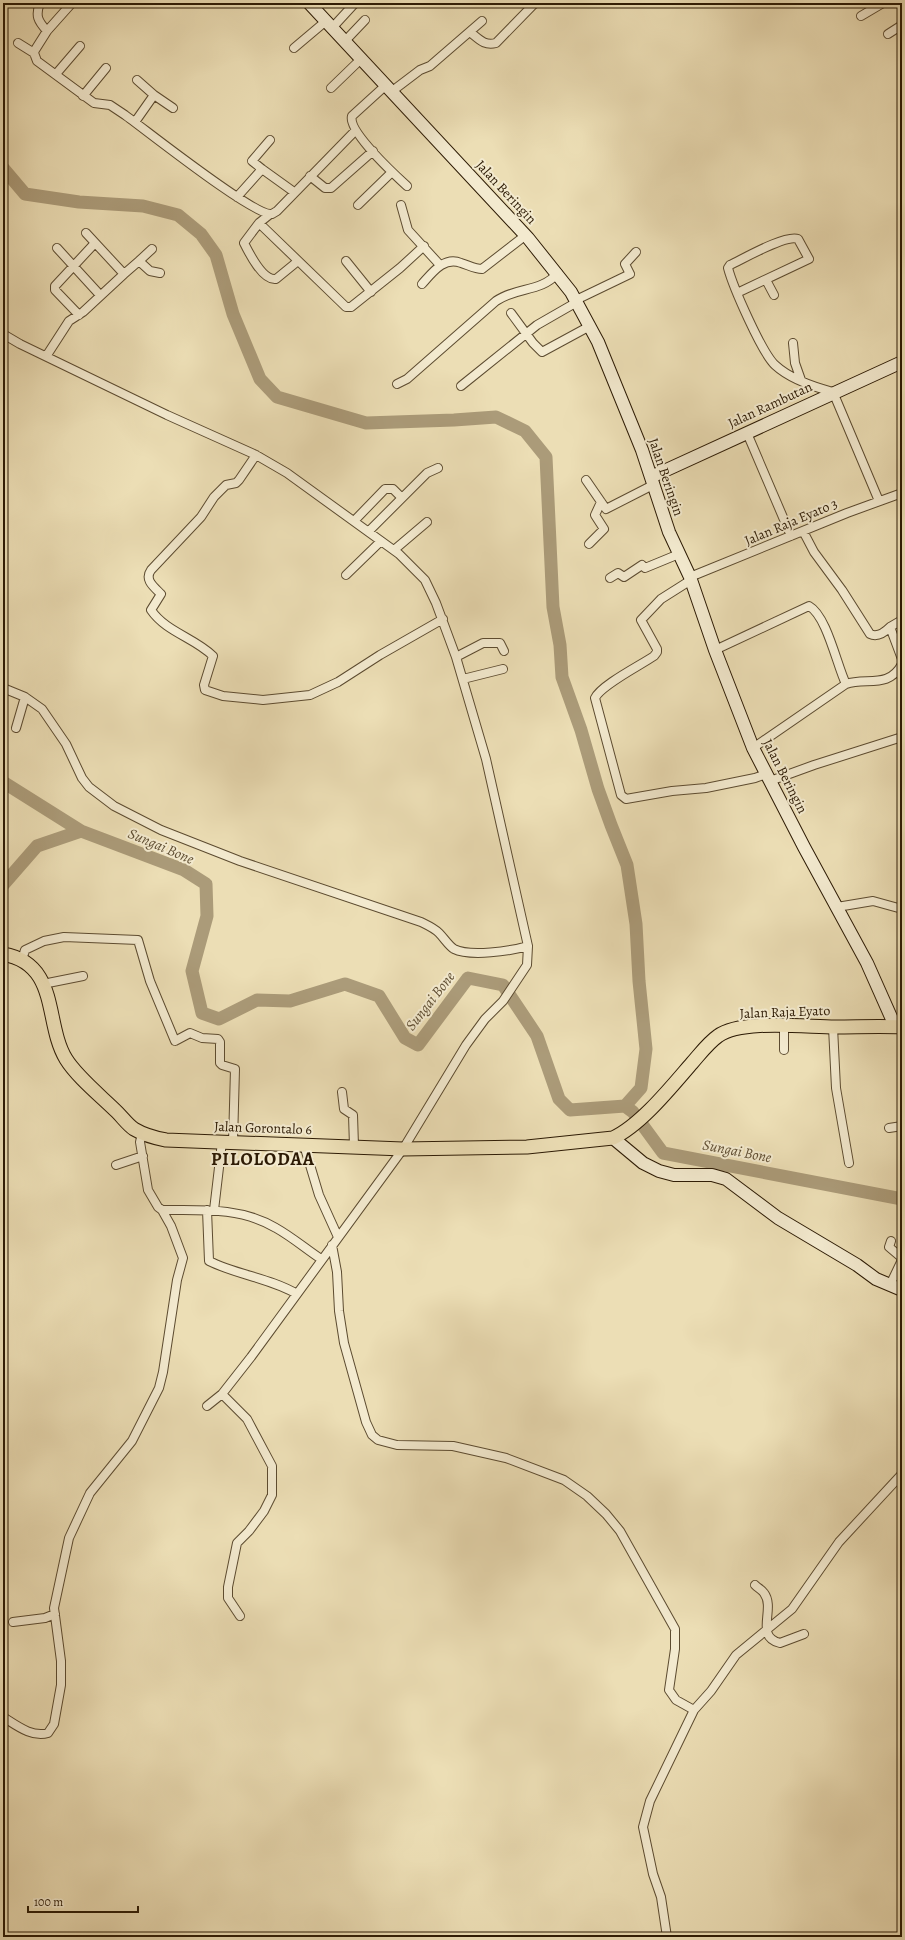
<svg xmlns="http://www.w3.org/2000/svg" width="905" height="1940" font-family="Alegreya,serif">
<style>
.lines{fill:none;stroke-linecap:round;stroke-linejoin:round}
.river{stroke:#ab9b79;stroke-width:13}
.street-casing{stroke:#5c4b30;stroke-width:10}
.secondary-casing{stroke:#2c1a04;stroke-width:14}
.primary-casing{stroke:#2c1a04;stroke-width:15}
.street{stroke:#f3eacf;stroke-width:8}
.secondary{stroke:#f3eacf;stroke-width:12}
.primary{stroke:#ecdeb5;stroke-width:13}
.labels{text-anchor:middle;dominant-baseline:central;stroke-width:4;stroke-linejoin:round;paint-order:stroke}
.street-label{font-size:14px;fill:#2c1a04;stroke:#f3eacf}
.water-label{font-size:15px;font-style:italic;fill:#5f4e33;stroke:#f3eacf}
.district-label{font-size:18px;font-weight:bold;letter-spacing:1px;fill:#2c1a04;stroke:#f3eacf}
</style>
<rect width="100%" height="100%" fill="#ecdeb5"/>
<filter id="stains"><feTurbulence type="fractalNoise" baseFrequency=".005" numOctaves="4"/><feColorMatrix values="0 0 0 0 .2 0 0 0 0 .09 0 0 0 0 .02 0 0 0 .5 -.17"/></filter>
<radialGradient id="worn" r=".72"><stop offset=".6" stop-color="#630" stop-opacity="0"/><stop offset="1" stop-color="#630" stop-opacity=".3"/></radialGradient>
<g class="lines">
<!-- river -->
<path class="river" d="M 3,168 L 25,194 L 79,202 L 143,206 L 178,215 L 201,234 L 216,255 L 233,314 L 260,379 L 277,397 L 366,423 L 454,420 L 496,417 L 525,431 L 546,457 L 553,607 L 560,645 L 562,677 L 581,730 L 598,789 L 611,825 L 627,865 L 636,924 L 639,981 L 646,1049 L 641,1088 L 625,1106
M 3,782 L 81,831 L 184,870 L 206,884 L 207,916 L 192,971 L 202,1013 L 219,1019 L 257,1000 L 290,1001 L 345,984 L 379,996 L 405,1038 L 418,1045 L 468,978 L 503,985 L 537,1036 L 559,1099 L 570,1110 L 625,1106 L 633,1112 L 663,1153 L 902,1199
M 3,885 L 37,846 L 81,831"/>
<defs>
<path id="street" d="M 40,3 C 35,16 38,21 47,31
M 72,3 L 47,31 L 35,50 L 34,53 L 37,61 L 94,103 L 110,105 L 125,115 C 146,130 255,217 272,214 L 277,211 L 355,131
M 861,16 L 883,3
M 332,28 L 355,3
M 470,32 C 479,39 484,46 496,43 L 535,3
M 888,34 L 902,25
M 345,41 L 365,20
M 18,43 L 34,53
M 294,48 L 326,21
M 56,74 L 80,46
M 385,86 L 352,116 C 347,131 395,175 407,186
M 331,88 L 361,59
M 391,92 L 420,70 L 430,66 L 482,21
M 154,95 L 173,108
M 83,96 L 106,68
M 135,122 L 154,95 L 137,80
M 262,169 L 252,161 L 270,140
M 310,176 L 325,188 L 331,188 L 373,151
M 237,197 L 262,169 L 294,192
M 358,205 L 392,172
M 401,205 L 408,230 L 440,265
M 269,215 L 259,223 L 346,307 L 351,307 L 400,268 L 424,246
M 259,223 L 244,243 C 249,253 263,281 276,279 L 298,261
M 57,248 L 100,295
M 139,261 L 152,249
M 346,261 L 371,292
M 124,274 L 139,261 L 150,271 L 160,273
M 766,280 L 774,295
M 422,284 C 432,273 444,256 461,263 C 468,265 475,269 482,269 L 526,235
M 737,293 L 809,259 L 798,239 C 786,234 743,259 730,265 L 728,268 C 733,287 762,353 775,365 C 790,379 814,387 833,392 L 879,501
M 576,300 L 630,274 L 625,264 L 636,252
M 511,313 L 533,343 L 542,352 L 590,326
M 79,315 L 55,290 L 55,286 L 95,243
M 3,334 L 20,344 L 167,415 L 256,455 L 287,473 L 399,554 L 425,580 L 436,603 L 456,657 L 486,759 L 528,946 L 527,965 L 503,1001 L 485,1019 L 466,1045 L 403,1149 L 251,1357 L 222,1394 L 207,1406
M 793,343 L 795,363 L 801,380
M 47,355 L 69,321 L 83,312 L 124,274 L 86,233
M 397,384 L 407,379 L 496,301 C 518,286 540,293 558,273
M 461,386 L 537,325 L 577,302
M 747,433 L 791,536
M 256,455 L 239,480 L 236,483 L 226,485 L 214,497 L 201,517 L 151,570 C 144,580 154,587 161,594 L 151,610 C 166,632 195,638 213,656 L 204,685 L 205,690 L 223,696 L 263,700 L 310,695 L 338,682 L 380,655 L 443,619
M 586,480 L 606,509 L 653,485
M 355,520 L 385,489 L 393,489 L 402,498
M 369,531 L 427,473 L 438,468
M 803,531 L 814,552 L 842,590 L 870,634 C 878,638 885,632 890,627
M 589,544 L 604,529 L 595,515 L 601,502
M 394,550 L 427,522
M 346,575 L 381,541
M 690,577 L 847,513 L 902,493
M 610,578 L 618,573 L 624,577 L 642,565 L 645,568 L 679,554
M 691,580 L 661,599 L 641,620 L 657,649 L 657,652 L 654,656 C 641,665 601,685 595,698 L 621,795 L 626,799 L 672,791 L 706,788 L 755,778 L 766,774
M 902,620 L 890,627 L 902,659
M 715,650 L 809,606 C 827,616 837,666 846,684 C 866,677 889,689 902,664
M 456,657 L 483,643 L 500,643 L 504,651
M 463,679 L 503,669
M 3,688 L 25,697 L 42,709 L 66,744 L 82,778 L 89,787 L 114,806 L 161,830 L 240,861 L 421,922 C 427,925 434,928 439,933 C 444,938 449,946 454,949 C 470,957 511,951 528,946
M 16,728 L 25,697
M 753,748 L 846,684
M 770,781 L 814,765 L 902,737
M 837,907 L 873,901 L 902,909
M 22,960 L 25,950 L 44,941 L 64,937 L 138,940 L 150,981 L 175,1041 L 190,1033 L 202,1038 L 218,1039 L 220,1042 L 220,1063 L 222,1065 L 235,1069 L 233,1142
M 43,984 L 83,976
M 784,1026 L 784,1050
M 833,1027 L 836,1088 L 849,1163
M 342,1092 L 344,1109 L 353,1115 L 354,1146
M 889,1128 L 902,1126
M 142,1133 L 140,1142 L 148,1190 L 158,1207 L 162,1210 C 201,1210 241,1207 276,1228 C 292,1237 306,1249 321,1259
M 304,1145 L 319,1195 L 338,1237
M 116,1165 L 143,1156
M 207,1210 L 209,1261 C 237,1275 270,1278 297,1294
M 214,1210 L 222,1142
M 891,1241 L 889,1247 L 902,1258
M 332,1245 L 337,1272 L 339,1311 L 344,1343 L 366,1422 L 372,1435 L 378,1440 L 397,1445 L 453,1446 L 506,1458 L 564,1480 L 587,1496 L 606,1514 L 620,1531 L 675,1629 L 675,1649 L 669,1690 L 676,1700 L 694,1710 L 711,1691 L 736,1655 L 792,1609 L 839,1542 L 902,1474
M 890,1285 L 902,1260
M 902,1321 L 902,1325
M 222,1394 L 247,1419 L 272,1466 L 272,1495 L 264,1511 L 249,1531 L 237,1543 L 228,1587 L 228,1598 L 240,1616
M 755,1585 C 758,1588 762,1590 764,1593 C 776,1609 754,1637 780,1643 L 804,1634
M 13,1622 L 45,1618 L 55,1614
M 3,1717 C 16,1725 32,1738 48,1733 L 54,1724 L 61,1685 L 61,1661 L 54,1608 L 69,1538 L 90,1493 L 132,1441 L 159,1388 L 163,1372 L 177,1280 L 183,1258 L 171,1226 L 162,1210
M 667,1937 L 661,1897 L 653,1874 L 643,1827 L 650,1801 L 694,1710"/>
<path id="secondary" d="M 309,3 L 528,238 L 571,292 L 598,342 L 642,450 L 669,532 L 690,577 L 715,650 L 753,748 L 804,847 L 867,963 L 895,1026
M 651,477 L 902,362
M 613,1138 L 643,1163 L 659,1171 L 674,1175 L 712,1175 L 726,1179 L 778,1218 L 857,1265 L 876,1279 L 902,1290"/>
<path id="primary" d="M 3,954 C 60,964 44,1023 66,1059 C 77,1077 102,1097 117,1112 C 123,1118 128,1125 134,1129 C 144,1135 155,1138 166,1140 L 403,1149 L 527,1147 L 613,1138 C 641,1125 672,1086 692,1063 C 700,1054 708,1043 718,1036 C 741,1019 806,1027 835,1027 C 857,1027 880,1026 902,1027"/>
</defs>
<!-- street casing -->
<use href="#street" class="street-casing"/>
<!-- secondary casing -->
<use href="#secondary" class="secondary-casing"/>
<!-- primary casing -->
<use href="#primary" class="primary-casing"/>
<!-- street -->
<use href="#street" class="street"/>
<!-- secondary -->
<use href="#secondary" class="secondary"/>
<!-- primary -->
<use href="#primary" class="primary"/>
</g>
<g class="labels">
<!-- street labels -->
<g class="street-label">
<text transform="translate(506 192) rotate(47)">Jalan Beringin</text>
<text transform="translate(770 405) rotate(-25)">Jalan Rambutan</text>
<text transform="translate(666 477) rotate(71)">Jalan Beringin</text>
<text transform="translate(791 522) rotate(-23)">Jalan Raja Eyato 3</text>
<text transform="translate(785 776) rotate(63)">Jalan Beringin</text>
<text transform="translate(785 1012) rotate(-2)">Jalan Raja Eyato</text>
<text transform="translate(263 1128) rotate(2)">Jalan Gorontalo 6</text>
</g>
<!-- water labels -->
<g class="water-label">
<text transform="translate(161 846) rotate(23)">Sungai Bone</text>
<text transform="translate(430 1001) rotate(-52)">Sungai Bone</text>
<text transform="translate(737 1151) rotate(11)">Sungai Bone</text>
</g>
<!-- district labels -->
<g class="district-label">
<text x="263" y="1159">PILOLODAA</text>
</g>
</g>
<!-- margin -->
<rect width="905" height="1940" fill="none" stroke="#ecdeb5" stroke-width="16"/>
<rect x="4" y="4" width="897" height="1932" fill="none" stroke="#2c1a04" stroke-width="2"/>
<rect x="8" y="8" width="889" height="1924" fill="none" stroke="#2c1a04"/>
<!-- scale -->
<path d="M28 1906v6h110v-6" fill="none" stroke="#2c1a04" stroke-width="2"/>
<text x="34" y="1906" font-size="12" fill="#2c1a04" stroke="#f3eacf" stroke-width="3" paint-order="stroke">100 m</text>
<rect width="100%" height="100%" filter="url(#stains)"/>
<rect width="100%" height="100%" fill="url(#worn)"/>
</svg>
